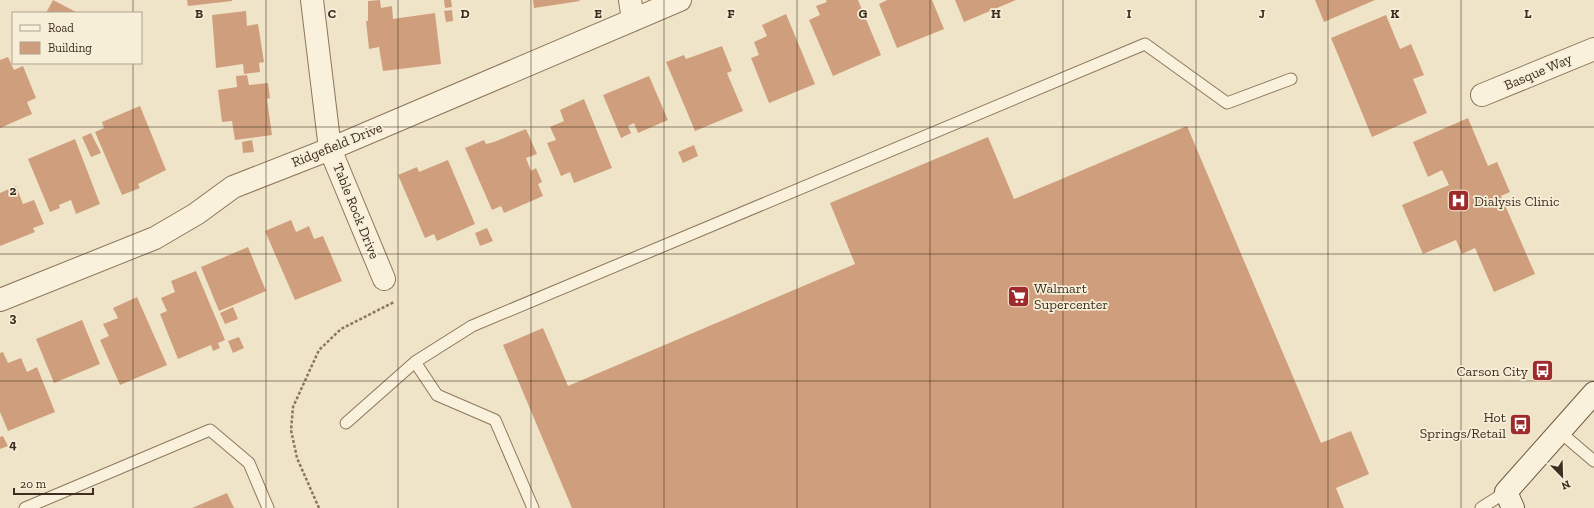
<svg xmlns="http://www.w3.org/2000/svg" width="1594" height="508" font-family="'Zilla Slab',serif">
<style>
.building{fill:#cf9f7d}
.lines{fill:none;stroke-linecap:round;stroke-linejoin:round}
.lane-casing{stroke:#8d765c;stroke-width:13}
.street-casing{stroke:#8d765c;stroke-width:24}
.secondary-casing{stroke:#6f573f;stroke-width:24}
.path{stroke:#8d765c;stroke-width:2.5;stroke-dasharray:3 2;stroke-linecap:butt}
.lane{stroke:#faf1dc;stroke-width:11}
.street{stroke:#faf1dc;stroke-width:22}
.secondary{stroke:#faf1dc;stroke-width:22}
.grid{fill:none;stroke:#3d2e20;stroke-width:1;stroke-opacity:0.55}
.labels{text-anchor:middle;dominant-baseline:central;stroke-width:3.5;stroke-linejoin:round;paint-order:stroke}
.street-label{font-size:14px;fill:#3d2e20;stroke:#f7eed8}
.poi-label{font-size:14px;fill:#3d2e20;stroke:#f7eed8;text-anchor:start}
.grid-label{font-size:13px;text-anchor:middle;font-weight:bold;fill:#3d2e20;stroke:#f7eed8;stroke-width:3.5;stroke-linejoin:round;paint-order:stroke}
</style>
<rect width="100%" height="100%" fill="#f0e4c8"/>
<!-- building -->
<path class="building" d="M 53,0 L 78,13 L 46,13 Z
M 187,0 L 232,0 L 232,1 L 188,6 Z
M 380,0 L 381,8 L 392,6 L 393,19 L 435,13 L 441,64 L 383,71 L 379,47 L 369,49 L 366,21 L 368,21 L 368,1 Z
M 444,0 L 451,0 L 452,7 L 445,8 Z
M 533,0 L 579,0 L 580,1 L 534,8 Z
M 826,0 L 858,0 L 881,55 L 833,76 L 809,20 L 820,15 L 816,6 L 827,2 Z
M 887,0 L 932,0 L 944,29 L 897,48 L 879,4 Z
M 955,0 L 1016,0 L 964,22 Z
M 1315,0 L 1375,0 L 1324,22 Z
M 452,10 L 453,21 L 446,22 L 444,11 Z
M 246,11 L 247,26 L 258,24 L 264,62 L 259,63 L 260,72 L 244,74 L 243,64 L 216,68 L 212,15 Z
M 786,14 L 815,84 L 769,103 L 751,58 L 759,55 L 754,42 L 767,36 L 762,25 Z
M 1386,15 L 1400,49 L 1411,44 L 1424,75 L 1413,79 L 1427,113 L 1372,137 L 1331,38 Z
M 722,46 L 732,71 L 727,73 L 743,111 L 695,131 L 666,62 L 684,55 L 686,59 Z
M 8,57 L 14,70 L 23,66 L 36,98 L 27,102 L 32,114 L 0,128 L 0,60 Z
M 247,75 L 249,85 L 268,83 L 270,98 L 267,99 L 272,135 L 235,140 L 232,121 L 222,122 L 218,90 L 237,87 L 236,76 Z
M 649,76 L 668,120 L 638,133 L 634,123 L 628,126 L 631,133 L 621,138 L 603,95 Z
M 584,99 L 612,168 L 574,183 L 570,172 L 561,176 L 547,143 L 556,140 L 550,127 L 564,121 L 560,110 Z
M 140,106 L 166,170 L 138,184 L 140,188 L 122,195 L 95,132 L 104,128 L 102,122 Z
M 1468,118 L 1488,166 L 1497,162 L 1510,192 L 1501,196 L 1535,274 L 1494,292 L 1475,248 L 1462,254 L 1456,240 L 1423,254 L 1402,205 L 1449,185 L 1442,170 L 1428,177 L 1413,142 Z
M 1187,126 L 1321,443 L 1351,431 L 1369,474 L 1336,488 L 1344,508 L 572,508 L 503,345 L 543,328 L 568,386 L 855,264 L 830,203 L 988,137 L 1014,199 Z
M 526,129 L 537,154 L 526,158 L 531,171 L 536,168 L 542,182 L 538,184 L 543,196 L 504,213 L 501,206 L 492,210 L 465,148 L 484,140 L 486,144 L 494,142 Z
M 91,133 L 101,153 L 91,157 L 82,137 Z
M 75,139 L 100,204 L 76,214 L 71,200 L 59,205 L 60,208 L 50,212 L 28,159 Z
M 252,140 L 254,152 L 243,153 L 242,142 Z
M 694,145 L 698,156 L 683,163 L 678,152 Z
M 448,160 L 475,224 L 437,241 L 434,234 L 425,238 L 398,175 L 417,167 L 419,172 Z
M 16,186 L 23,204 L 34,200 L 44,224 L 33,228 L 35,232 L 0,246 L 0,193 Z
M 291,220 L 296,232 L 309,226 L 314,239 L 323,236 L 342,281 L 295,300 L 265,231 Z
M 487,228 L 493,241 L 480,246 L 475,233 Z
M 248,247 L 266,291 L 219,311 L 201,267 Z
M 196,271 L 225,340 L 218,343 L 220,348 L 213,351 L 211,345 L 178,359 L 160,314 L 167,311 L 161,298 L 175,292 L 171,281 Z
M 137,297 L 167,365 L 120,385 L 100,340 L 109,336 L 103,324 L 118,318 L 113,308 Z
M 233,307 L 238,319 L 225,324 L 220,313 Z
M 82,320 L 100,364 L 54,383 L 36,339 Z
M 239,337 L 244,348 L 233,353 L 228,341 Z
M 3,352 L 8,363 L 21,358 L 27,372 L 37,367 L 55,412 L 8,431 L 0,412 L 0,353 Z
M 3,436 L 8,446 L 0,449 L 0,437 Z
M 227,493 L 234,508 L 192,508 Z"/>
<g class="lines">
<defs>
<path id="lane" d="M 415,362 L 437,395 L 495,420 L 533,508
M 346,423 L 415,362 L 472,326 L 1145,44 L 1227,103 L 1291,79
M 1560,432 L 1594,461
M 25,508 L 210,430 L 249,463 L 268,508
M 1481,508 L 1506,492"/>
<path id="street" d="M 312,0 L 330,149 L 384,279
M 630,0 L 633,20
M 1482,95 L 1594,49
M 0,300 L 155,238 L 196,214 L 233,187 L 330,149 L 680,0"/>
<path id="secondary" d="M 1513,508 L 1506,492 L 1594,393"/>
</defs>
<!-- lane casing -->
<use href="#lane" class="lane-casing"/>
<!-- street casing -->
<use href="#street" class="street-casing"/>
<!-- secondary casing -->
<use href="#secondary" class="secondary-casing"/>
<!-- path -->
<path class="path" d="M 319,508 L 297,458 L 291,430 L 293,407 L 319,350 L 341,329 L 394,302"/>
<!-- lane -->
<use href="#lane" class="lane"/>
<!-- street -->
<use href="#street" class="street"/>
<!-- secondary -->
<use href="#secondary" class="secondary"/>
</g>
<!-- grid -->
<path class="grid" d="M 133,0 L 133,13M 266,0 L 266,508M 398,0 L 398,508M 531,0 L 531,508M 664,0 L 664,508M 797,0 L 797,508M 930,0 L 930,508M 1063,0 L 1063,508M 1196,0 L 1196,508M 1328,0 L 1328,508M 1461,0 L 1461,508M 133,63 L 133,508M 0,127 L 1594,127M 0,254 L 1594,254M 0,381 L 1594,381"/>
<!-- icons -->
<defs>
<symbol id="hospital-square" viewBox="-11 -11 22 22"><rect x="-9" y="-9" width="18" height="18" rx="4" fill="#9e2a2b" stroke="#f7eed8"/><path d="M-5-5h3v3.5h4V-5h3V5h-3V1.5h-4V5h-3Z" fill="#fff"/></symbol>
<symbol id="supermarket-square" viewBox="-11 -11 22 22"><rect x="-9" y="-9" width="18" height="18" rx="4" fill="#9e2a2b" stroke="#f7eed8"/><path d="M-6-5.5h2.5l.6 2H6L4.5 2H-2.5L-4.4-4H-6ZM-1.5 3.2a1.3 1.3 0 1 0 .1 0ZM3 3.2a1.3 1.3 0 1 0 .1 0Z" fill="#fff"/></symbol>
<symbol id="bus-square" viewBox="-11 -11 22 22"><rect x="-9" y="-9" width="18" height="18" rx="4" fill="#9e2a2b" stroke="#f7eed8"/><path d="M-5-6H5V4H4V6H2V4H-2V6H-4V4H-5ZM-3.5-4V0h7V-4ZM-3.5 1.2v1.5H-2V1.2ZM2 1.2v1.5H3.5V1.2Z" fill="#fff"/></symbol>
</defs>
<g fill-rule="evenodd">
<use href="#hospital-square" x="1446" y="188" width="25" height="25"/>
<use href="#supermarket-square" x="1006" y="284" width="25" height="25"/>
<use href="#bus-square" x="1530" y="358" width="25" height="25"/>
<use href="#bus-square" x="1508" y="412" width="25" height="25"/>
</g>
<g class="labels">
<!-- street labels -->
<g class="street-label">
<text transform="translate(1538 72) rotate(-23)">Basque Way</text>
<text transform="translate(337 145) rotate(-22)">Ridgefield Drive</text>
<text transform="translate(356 211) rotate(68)">Table Rock Drive</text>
</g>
<!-- poi labels -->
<g class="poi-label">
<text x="1474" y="201">Dialysis Clinic</text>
<text x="1034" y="288">Walmart<tspan x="1034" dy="16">Supercenter</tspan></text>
<text x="1528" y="371" text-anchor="end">Carson City</text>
<text x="1506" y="417" text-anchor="end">Hot<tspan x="1506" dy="16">Springs/Retail</tspan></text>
</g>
</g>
<g class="grid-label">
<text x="199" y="18">B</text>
<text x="332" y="18">C</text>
<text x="465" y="18">D</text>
<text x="598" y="18">E</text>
<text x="731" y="18">F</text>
<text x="863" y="18">G</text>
<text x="996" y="18">H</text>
<text x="1129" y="18">I</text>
<text x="1262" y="18">J</text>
<text x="1395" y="18">K</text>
<text x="1528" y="18">L</text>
<text x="13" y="195">2</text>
<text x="13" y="322">3</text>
<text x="13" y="449">4</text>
</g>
<!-- legend -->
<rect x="12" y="12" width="130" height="52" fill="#f7eed8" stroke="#ada18e"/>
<rect x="20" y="25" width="20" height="6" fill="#faf1dc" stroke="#ada18e"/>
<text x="48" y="32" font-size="12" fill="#3d2e20">Road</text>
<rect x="20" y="42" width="20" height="12" fill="#cf9f7d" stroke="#ada18e"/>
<text x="48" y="52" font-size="12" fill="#3d2e20">Building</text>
<!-- north arrow -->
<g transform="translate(1562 476) rotate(157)" stroke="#f7eed8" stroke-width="3" paint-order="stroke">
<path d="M0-3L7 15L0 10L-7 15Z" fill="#3d2e20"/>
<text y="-6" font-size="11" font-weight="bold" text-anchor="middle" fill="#3d2e20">N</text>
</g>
<!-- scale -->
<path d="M14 488v6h79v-6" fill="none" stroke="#3d2e20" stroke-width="2"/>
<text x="20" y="488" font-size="12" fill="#3d2e20" stroke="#f7eed8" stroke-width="3" paint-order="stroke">20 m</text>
</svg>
